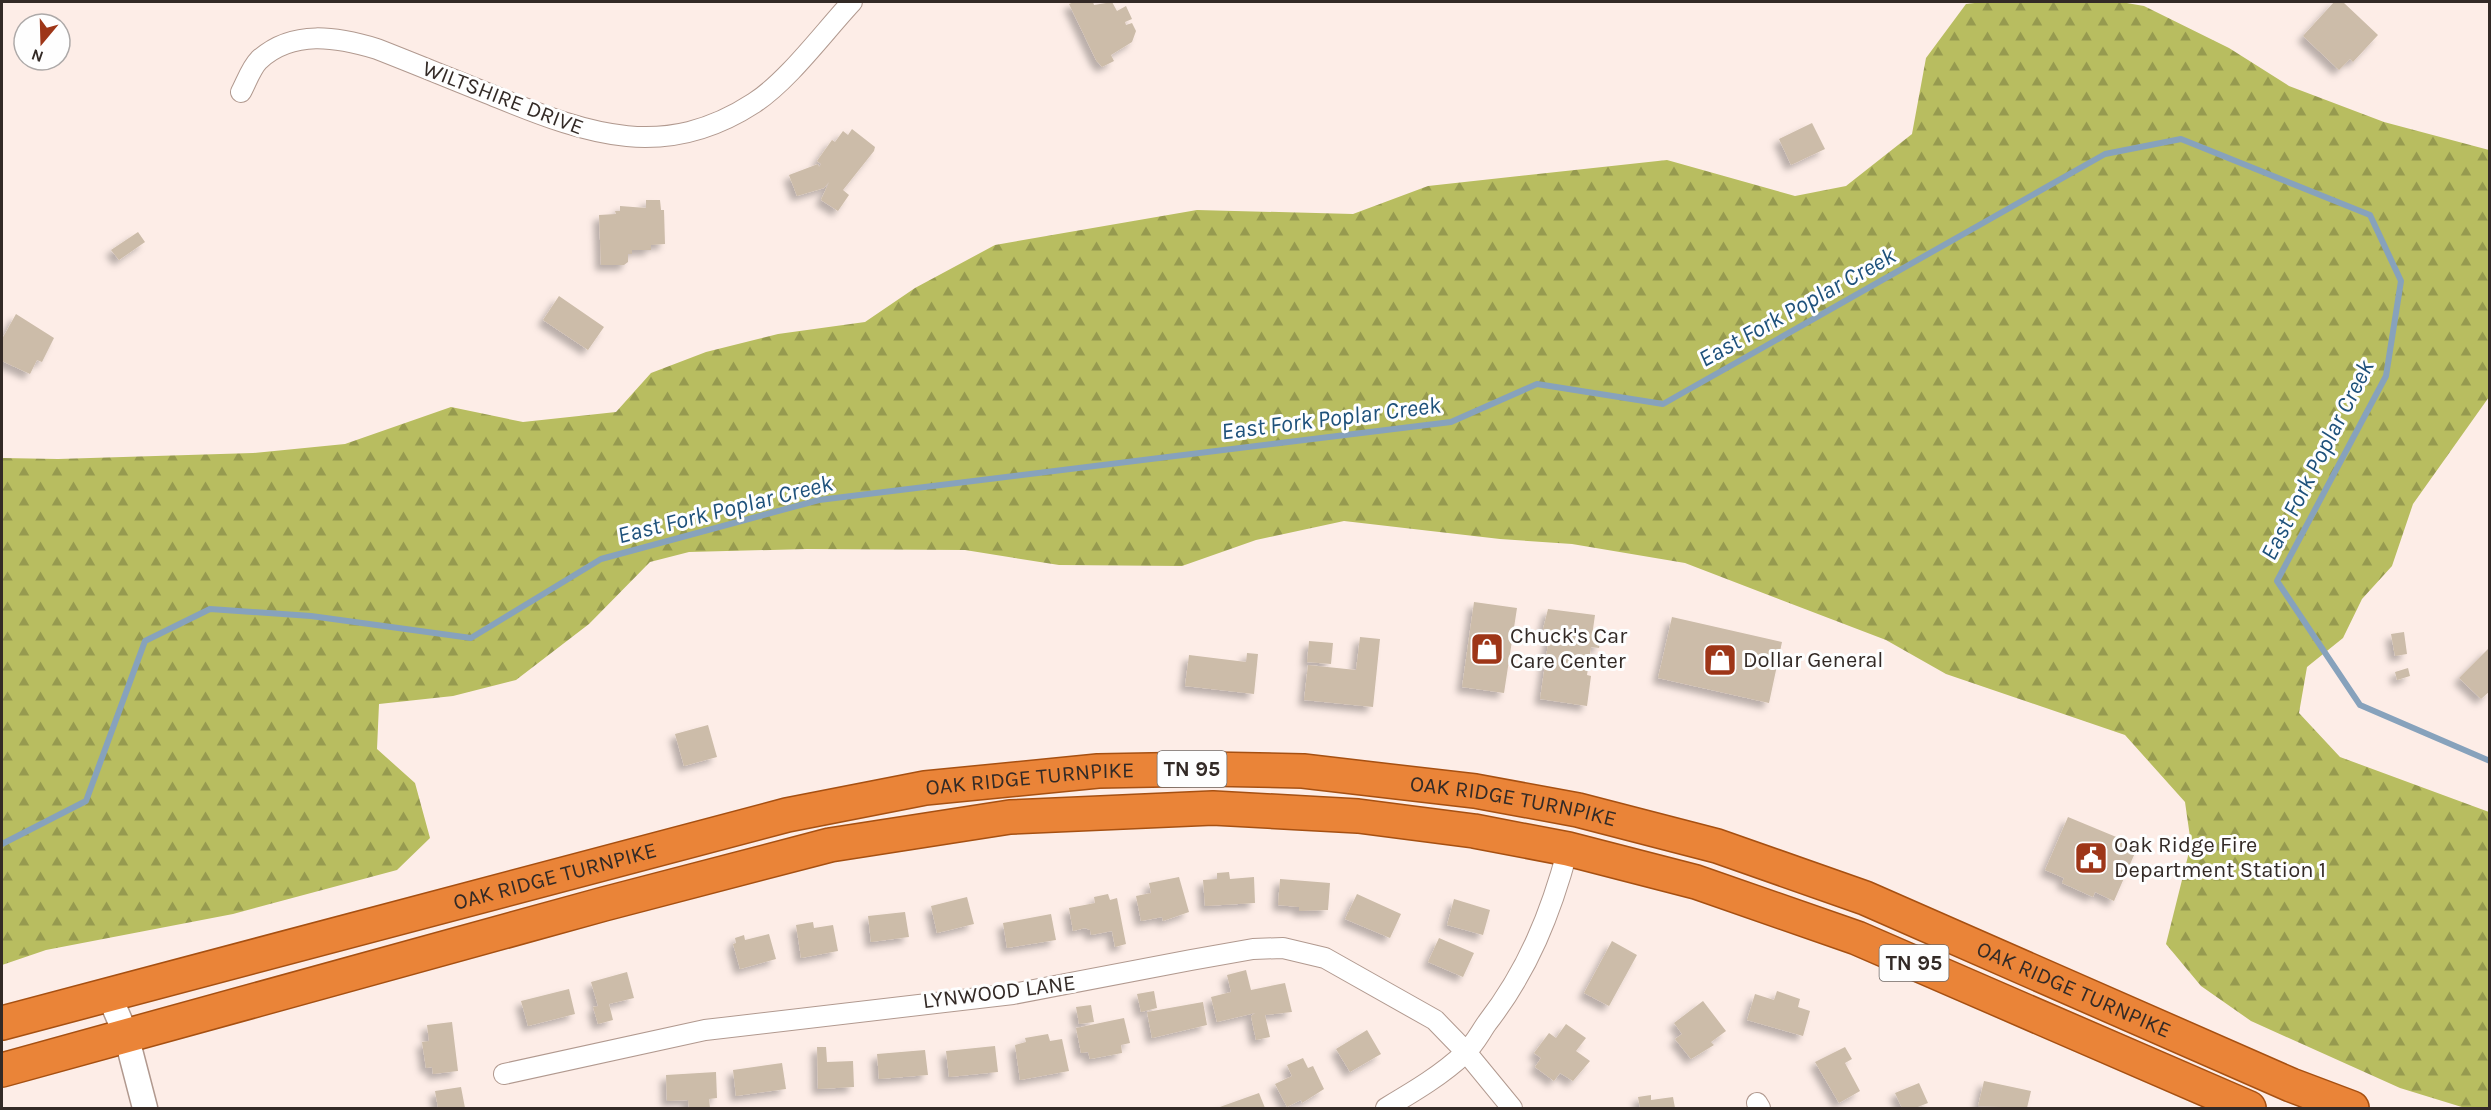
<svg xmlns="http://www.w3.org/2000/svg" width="2491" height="1110" font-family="Karla,sans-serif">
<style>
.forest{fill:url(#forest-firs)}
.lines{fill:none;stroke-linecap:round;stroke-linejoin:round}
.stream{stroke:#87a2bc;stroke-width:6}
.building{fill:#ccbca9;filter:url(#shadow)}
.minor-casing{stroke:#b1998f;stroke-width:22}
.tertiary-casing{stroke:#b1998f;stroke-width:27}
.trunk-casing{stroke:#a65012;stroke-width:36}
.minor{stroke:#fff;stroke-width:20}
.tertiary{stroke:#fff;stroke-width:24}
.trunk{stroke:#ea8438;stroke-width:33}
.labels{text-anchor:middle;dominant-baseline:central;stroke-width:6;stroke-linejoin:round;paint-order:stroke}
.shield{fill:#fefefe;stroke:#706a67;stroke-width:1.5}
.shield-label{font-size:21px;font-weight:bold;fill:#332a26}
.street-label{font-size:22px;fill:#332a26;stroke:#fefefe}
.poi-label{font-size:22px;fill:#332a26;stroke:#fefefe;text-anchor:start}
.water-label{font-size:24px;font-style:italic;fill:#1e517b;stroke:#fefefe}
</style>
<defs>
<pattern id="forest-firs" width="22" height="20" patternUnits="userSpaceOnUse" patternTransform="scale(1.5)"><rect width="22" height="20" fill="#b8bd60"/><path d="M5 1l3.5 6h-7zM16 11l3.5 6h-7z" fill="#969a4f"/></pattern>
<filter id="shadow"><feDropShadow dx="-5.5" dy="5.5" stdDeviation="3" flood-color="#0004"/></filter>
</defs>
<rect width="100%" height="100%" fill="#fdede7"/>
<!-- forest -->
<path class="forest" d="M 1983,2 L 2121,2 L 2144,6 L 2229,48 L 2289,86 L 2384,122 L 2489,150 L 2489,397 L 2413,504 L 2392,566 L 2362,599 L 2343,638 L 2307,667 L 2299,713 L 2340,757 L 2489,812 L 2489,1108 L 2465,1108 L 2400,1088 L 2251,1021 L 2201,986 L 2166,944 L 2191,844 L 2185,802 L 2125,735 L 1946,674 L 1886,640 L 1685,563 L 1572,544 L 1500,539 L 1344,521 L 1256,540 L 1182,566 L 1059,565 L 965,550 L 807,549 L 689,552 L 650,562 L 589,624 L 516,680 L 453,696 L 379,704 L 377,749 L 415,783 L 430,838 L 397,870 L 233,914 L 46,950 L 2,965 L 2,458 L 58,459 L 253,453 L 345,444 L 451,407 L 523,422 L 616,412 L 651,373 L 706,352 L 778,334 L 865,322 L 915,288 L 995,245 L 1197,210 L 1353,214 L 1428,186 L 1667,160 L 1795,196 L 1846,186 L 1912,134 L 1926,58 L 1966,4 Z"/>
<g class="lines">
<!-- stream -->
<path class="stream" d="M 2,844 L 86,801 L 145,641 L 210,609 L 311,616 L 471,638 L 601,559 L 819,500 L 1451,422 L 1537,384 L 1663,404 L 2105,154 L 2181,139 L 2370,215 L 2401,281 L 2386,376 L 2277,581 L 2360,705 L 2490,761"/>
</g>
<!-- building -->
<path class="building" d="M 1074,2 L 1093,2 L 1094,5 L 1112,2 L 1117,11 L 1126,6 L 1132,19 L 1125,22 L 1126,25 L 1132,23 L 1136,31 L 1132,42 L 1111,55 L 1114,61 L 1102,67 L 1096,60 L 1069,4 Z
M 2334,2 L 2343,2 L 2378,35 L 2353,62 L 2350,59 L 2339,70 L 2303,36 Z
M 1812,123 L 1825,149 L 1791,165 L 1779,139 Z
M 852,129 L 875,147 L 874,151 L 843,190 L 849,195 L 838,211 L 821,200 L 829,182 L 824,188 L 797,196 L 789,175 L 818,164 L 819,167 L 821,164 L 817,161 L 832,140 L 835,142 L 843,131 L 848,135 Z
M 646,200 L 660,200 L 661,210 L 664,210 L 665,244 L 651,245 L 651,250 L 632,250 L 632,254 L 628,254 L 628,262 L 624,265 L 601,265 L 599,215 L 616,214 L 615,211 L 620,211 L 620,206 L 646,208 Z
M 138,232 L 145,242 L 119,260 L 111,250 Z
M 559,296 L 604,327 L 588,350 L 543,320 Z
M 16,314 L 54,338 L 42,362 L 37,360 L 30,374 L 2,361 L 2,339 Z
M 1474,602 L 1517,608 L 1504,693 L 1462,687 Z
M 1548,609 L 1595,615 L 1592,636 L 1601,638 L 1599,648 L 1591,647 L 1587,675 L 1591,676 L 1587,706 L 1540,699 L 1550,630 L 1543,629 Z
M 1672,617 L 1782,642 L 1769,703 L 1658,678 Z
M 2404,632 L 2407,654 L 2395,656 L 2391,634 Z
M 1360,637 L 1380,639 L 1373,707 L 1304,700 L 1308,665 L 1356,670 Z
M 1309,641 L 1333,643 L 1331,664 L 1307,662 Z
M 2490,647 L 2490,691 L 2481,699 L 2459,678 Z
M 1247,653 L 1258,654 L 1254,694 L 1185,686 L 1189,655 L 1246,662 Z
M 2408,668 L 2410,676 L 2397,680 L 2395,672 Z
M 708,725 L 717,757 L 684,766 L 675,734 Z
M 2068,817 L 2138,846 L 2114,901 L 2095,892 L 2093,897 L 2062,883 L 2064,878 L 2045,870 Z
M 1229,872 L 1230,879 L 1254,877 L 1255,903 L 1205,906 L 1203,880 L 1217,879 L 1217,873 Z
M 1179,877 L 1189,912 L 1163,921 L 1162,917 L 1141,921 L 1136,896 L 1151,893 L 1149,883 Z
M 1280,879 L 1330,883 L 1328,910 L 1299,911 L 1299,907 L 1278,905 Z
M 1108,894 L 1110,900 L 1117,898 L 1126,944 L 1115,947 L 1112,931 L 1091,935 L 1090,930 L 1085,928 L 1073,931 L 1069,908 L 1095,903 L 1094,897 Z
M 1357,894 L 1401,914 L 1390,938 L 1345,919 Z
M 967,897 L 974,924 L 937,933 L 931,906 Z
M 1454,899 L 1490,910 L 1483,935 L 1447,925 Z
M 905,912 L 909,937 L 871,942 L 868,916 Z
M 1051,914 L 1056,940 L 1007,948 L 1003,923 Z
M 813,922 L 814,928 L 833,925 L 838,951 L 801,958 L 796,925 Z
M 769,934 L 776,959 L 740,969 L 733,944 L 736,943 L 735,938 L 744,935 L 745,940 Z
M 1439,938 L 1474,953 L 1463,977 L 1428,962 Z
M 1612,941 L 1637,955 L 1609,1006 L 1584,993 Z
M 1246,970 L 1251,990 L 1285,983 L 1292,1012 L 1265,1015 L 1270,1037 L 1256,1040 L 1251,1016 L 1255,1013 L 1217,1022 L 1211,997 L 1231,992 L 1227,975 Z
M 627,972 L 634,998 L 609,1004 L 613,1020 L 598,1024 L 593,1007 L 598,1006 L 591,982 Z
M 569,989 L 575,1014 L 528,1026 L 521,1001 Z
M 1154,991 L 1157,1008 L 1141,1012 L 1137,994 Z
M 1777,991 L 1800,999 L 1798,1007 L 1810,1011 L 1803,1036 L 1747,1020 L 1755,994 L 1774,1000 Z
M 1703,1001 L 1726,1031 L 1711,1042 L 1714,1045 L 1691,1059 L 1675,1039 L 1682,1034 L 1674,1023 Z
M 1203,1002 L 1207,1025 L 1152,1038 L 1147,1012 Z
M 1091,1005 L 1094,1022 L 1079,1024 L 1076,1007 Z
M 1124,1018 L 1130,1043 L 1121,1045 L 1122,1053 L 1090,1059 L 1088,1052 L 1081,1053 L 1076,1028 Z
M 452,1022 L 458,1071 L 433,1074 L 432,1067 L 426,1068 L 422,1042 L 429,1041 L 427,1025 Z
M 1566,1024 L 1586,1038 L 1576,1051 L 1590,1061 L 1573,1081 L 1560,1073 L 1554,1081 L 1535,1067 L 1541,1058 L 1534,1053 L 1549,1033 L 1556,1038 Z
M 1367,1030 L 1381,1054 L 1350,1072 L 1336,1049 Z
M 1048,1034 L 1050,1041 L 1062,1039 L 1069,1071 L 1020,1080 L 1015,1045 L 1026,1042 L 1025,1038 Z
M 995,1046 L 998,1072 L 949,1077 L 946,1051 Z
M 817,1047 L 826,1047 L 827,1062 L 853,1061 L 854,1087 L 818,1089 Z
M 1845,1047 L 1852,1059 L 1845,1063 L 1860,1091 L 1839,1103 L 1815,1062 Z
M 925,1050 L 928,1075 L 879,1079 L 877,1054 Z
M 1303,1058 L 1308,1068 L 1313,1066 L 1324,1089 L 1302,1103 L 1301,1100 L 1287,1107 L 1275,1084 L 1292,1076 L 1287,1065 Z
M 782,1063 L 786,1089 L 736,1096 L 733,1070 Z
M 716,1072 L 717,1098 L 709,1099 L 710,1108 L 689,1108 L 688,1100 L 667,1101 L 666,1075 Z
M 1984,1081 L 2031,1091 L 2027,1108 L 1978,1106 Z
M 1919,1083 L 1928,1103 L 1915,1108 L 1902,1108 L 1895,1093 Z
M 461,1087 L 465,1108 L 438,1108 L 435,1091 Z
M 1259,1093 L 1265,1108 L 1217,1108 Z
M 1651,1095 L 1651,1100 L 1673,1097 L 1675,1108 L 1640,1108 L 1638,1097 Z"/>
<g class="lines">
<defs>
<path id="minor" d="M 241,92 C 246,83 251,68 259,60 C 293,29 337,37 377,49 C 418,65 459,82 499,98 C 590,135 665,161 754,103 C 788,81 824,32 852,2
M 504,1074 L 705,1030 L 1013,994 L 1191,960 L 1253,949 L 1283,948 L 1325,958 L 1435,1020 L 1466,1052 L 1512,1108
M 1757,1103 L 1760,1108
M 1386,1108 C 1413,1092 1442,1075 1465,1053 C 1474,1045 1480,1033 1487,1023 C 1528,970 1551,913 1568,849"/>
<path id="tertiary" d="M 109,995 L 126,1035 L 145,1108"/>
<g id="trunk">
<path id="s1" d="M 2,1023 L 787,815 L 925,788 L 1098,771 L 1206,769 L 1303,771 L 1475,791 L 1578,810 L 1717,846 L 1865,898 L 2291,1085 L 2352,1108"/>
<path d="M 2,1070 L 604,904 L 830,845 L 1010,817 L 1213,808 L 1358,816 L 1474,831 L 1568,849 L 1696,882 L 1857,938 L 2249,1108"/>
</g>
</defs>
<!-- minor casing -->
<use href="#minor" class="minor-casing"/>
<!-- tertiary casing -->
<use href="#tertiary" class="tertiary-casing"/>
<!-- trunk casing -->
<use href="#trunk" class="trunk-casing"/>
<!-- minor -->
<use href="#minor" class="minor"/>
<!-- tertiary -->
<use href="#tertiary" class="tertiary"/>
<!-- trunk -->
<use href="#trunk" class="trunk"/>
</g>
<!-- icons -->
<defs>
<symbol id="shop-square" viewBox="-11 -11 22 22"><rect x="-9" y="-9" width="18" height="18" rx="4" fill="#9e3618" stroke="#fefefe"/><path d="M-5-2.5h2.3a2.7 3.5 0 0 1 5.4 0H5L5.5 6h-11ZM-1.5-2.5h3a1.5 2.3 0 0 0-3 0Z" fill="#fff"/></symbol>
<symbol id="civic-square" viewBox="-11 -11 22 22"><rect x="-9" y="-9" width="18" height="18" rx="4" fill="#9e3618" stroke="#fefefe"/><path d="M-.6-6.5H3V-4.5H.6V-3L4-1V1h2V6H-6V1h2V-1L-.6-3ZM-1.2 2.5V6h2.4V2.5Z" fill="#fff"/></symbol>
</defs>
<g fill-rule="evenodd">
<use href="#shop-square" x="1468" y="630" width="38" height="38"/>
<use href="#shop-square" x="1701" y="641" width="38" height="38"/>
<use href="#civic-square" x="2072" y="839" width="38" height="38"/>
</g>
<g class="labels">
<!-- shield labels -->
<g class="shield">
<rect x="1157.5" y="751" width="69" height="36" rx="4.5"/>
<rect x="1879.5" y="945" width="69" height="36" rx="4.5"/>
</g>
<g class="shield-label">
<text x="1192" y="769">TN 95</text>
<text x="1914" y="963">TN 95</text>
</g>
<!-- street labels -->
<g class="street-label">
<text transform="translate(503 98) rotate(21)">WILTSHIRE DRIVE</text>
<text stroke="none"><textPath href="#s1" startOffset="1058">OAK RIDGE TURNPIKE</textPath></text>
<text stroke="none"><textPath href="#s1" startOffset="1544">OAK RIDGE TURNPIKE</textPath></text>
<text stroke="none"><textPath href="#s1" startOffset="572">OAK RIDGE TURNPIKE</textPath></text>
<text stroke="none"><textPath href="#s1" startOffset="2138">OAK RIDGE TURNPIKE</textPath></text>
<text transform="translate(999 992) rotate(-7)">LYNWOOD LANE</text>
</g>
<!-- poi labels -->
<g class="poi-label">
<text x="1510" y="636">Chuck's Car<tspan x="1510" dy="25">Care Center</tspan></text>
<text x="1743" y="660">Dollar General</text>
<text x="2114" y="845">Oak Ridge Fire<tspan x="2114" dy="25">Department Station 1</tspan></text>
</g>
<!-- water labels -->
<g class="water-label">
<text transform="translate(1797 307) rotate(-29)">East Fork Poplar Creek</text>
<text transform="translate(1331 418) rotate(-7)">East Fork Poplar Creek</text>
<text transform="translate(2317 460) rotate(-63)">East Fork Poplar Creek</text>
<text transform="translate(725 509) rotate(-14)">East Fork Poplar Creek</text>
</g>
</g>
<!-- border -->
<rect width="2491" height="1110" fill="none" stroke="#332a26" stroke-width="6"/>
<!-- north arrow -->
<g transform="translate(42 42) rotate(199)"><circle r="28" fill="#fefefe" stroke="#ada9a8" stroke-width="1.5"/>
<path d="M0-4.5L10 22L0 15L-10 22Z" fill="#9e3618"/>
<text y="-9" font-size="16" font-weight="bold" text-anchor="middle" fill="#332a26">N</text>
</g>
</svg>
